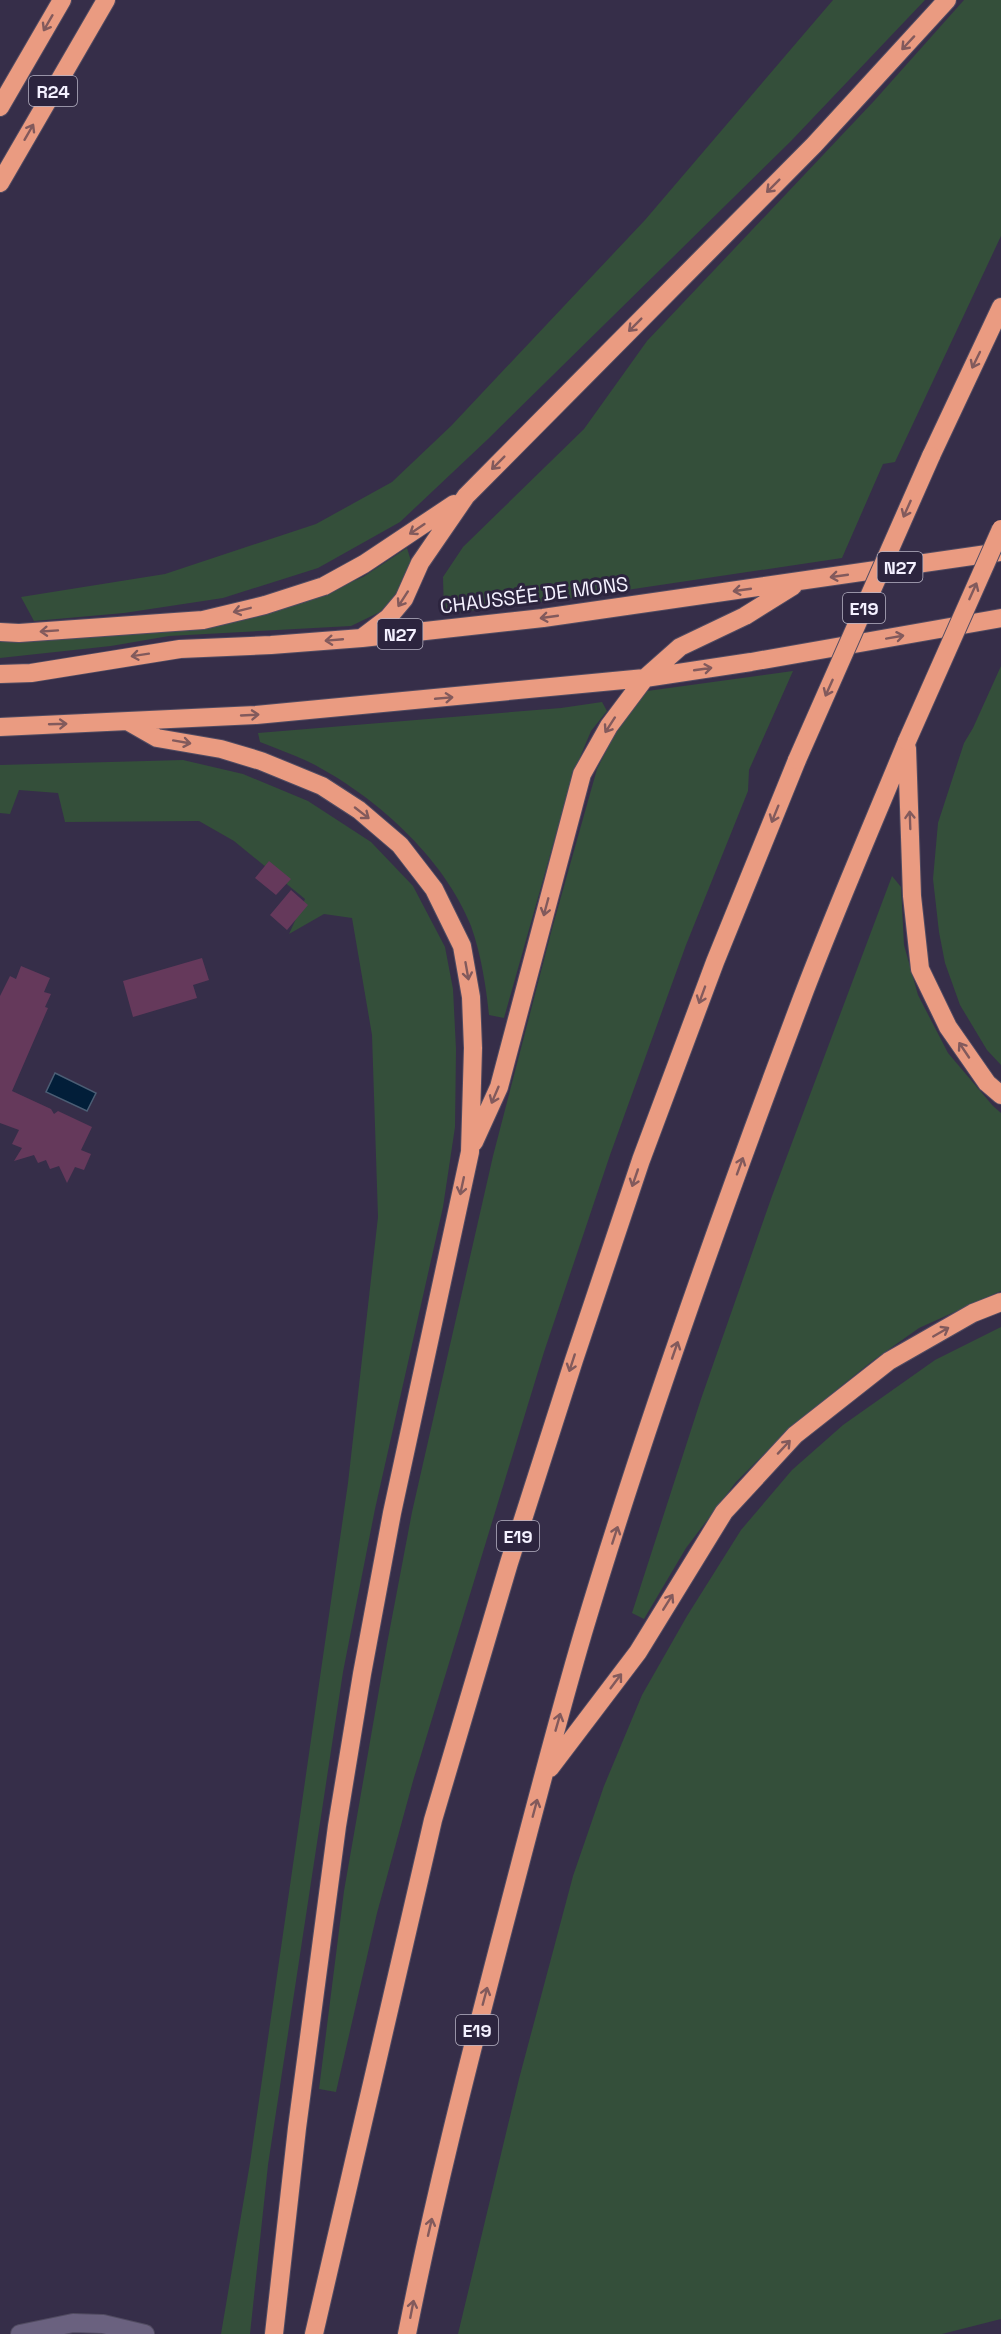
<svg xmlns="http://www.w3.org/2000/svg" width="1001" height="2334" font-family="'Space Grotesk',sans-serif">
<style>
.green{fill:#344f3a}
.water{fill:#021e39;stroke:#4b5d74;stroke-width:1.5}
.building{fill:#65395b}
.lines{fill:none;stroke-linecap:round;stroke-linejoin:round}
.street-casing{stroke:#514b61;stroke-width:20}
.highway-casing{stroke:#514b61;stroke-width:20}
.street{stroke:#6a617f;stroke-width:18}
.highway{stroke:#ea9b81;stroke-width:18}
.highway-bridge-casing{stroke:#514b61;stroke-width:20;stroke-linecap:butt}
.highway-bridge{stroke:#ea9b81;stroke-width:18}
.oneway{stroke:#825a5c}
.labels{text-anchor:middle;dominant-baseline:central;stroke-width:6;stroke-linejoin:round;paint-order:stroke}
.shield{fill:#2c243e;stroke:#b8b4c5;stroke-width:1.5}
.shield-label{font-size:18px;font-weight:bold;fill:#f4f1ff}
.street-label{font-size:20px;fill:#f4f1ff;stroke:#2c243e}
</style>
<rect width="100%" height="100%" fill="#362e49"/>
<!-- green -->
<path class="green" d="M 833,0 L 925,0 L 791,141 L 488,439 L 400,522 L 318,568 L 223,598 L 124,613 L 34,621 L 21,597 L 165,574 L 316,524 L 392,482 L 451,426 L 645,220 Z
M 964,0 L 1001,0 L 1001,236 L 895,462 L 883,464 L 842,558 L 580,597 L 444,614 L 443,577 L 463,547 L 584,429 L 647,341 L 874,101 Z
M 407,548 L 411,561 L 400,591 L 380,612 L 351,626 L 169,636 L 111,646 L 0,658 L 0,642 L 178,630 L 245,620 L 301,603 L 363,577 Z
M 1001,666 L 1001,1065 L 987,1050 L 960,1005 L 945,963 L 939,932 L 933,879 L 938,823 L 964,743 L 973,728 Z
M 793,671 L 749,770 L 748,791 L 686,945 L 610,1155 L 544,1352 L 413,1781 L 377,1913 L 336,2092 L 319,2089 L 344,1891 L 387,1644 L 412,1512 L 493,1156 L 553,925 L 597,769 L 622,720 L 647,691 Z
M 602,702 L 607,711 L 591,731 L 573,774 L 504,1018 L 489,1015 C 486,986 481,954 471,926 C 444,857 372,793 307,761 C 292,754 275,748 260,742 L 258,733 L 561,708 Z
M 183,760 L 243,774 L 308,801 L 371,842 L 413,886 L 445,947 L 453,989 L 456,1049 L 455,1127 L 443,1207 L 375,1509 L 343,1672 L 268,2165 L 250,2334 L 221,2334 L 250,2163 L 348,1483 L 378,1217 L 372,1035 L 352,918 L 324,914 L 289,934 L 305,899 L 234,841 L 199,821 L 65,822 L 58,793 L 19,790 L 10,814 L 0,813 L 0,765 Z
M 892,876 L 901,887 L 904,945 L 918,995 L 948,1053 L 993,1106 L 1001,1113 L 1001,1291 L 919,1328 L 871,1362 L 792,1426 L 736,1482 L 686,1548 L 644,1619 L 632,1613 L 701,1399 L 772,1196 Z
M 1001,1327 L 1001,2319 L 942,2334 L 458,2334 L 519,2079 L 573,1876 L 604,1786 L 642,1695 L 687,1616 L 741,1530 L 792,1470 L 843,1425 L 935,1360 Z"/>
<!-- water -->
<path class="water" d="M 55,1073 L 96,1093 L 87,1111 L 46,1092 Z"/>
<!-- building -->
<path class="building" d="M 269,861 L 291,879 L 276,895 L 255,878 Z
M 291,890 L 308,905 L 287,930 L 270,915 Z
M 202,958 L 209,980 L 193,985 L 197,998 L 133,1017 L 123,981 Z
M 21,966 L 50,978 L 44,992 L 51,994 L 45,1007 L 48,1008 L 12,1091 L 51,1109 L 54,1114 L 58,1111 L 92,1127 L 81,1150 L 91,1154 L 84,1170 L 75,1167 L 67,1183 L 59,1166 L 50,1169 L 46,1160 L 38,1163 L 34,1155 L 14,1161 L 22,1148 L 12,1144 L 19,1130 L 0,1123 L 0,996 L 10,976 L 16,979 Z"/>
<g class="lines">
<defs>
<path id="street" d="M 20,2334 L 73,2323 L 103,2324 L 145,2334"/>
<path id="highway" d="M 0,107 L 62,0
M 0,183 L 106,0
M 931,456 L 1001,307
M 0,632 L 19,633 L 203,620 L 265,605 L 324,586 L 364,564 L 454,504
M 363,637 L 388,618 L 404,599 L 420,563 L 466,496 L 814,145 L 947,0
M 0,674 L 31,673 L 180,649 L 271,645 L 362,638 L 543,618 L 1001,552
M 129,722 L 157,738 L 221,749 L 261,761 L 322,786 L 359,810 L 400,845 L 434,889 L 462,946 L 471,997 L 473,1048 L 470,1152 L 392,1513 L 362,1674 L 337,1826 L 297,2128 L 274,2334
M 0,727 L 256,715 L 645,678 L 751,662 L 1001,618
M 907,748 L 912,896 L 920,969 L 948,1027 L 987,1083 L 1001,1095
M 474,1142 L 499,1087 L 582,774 L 609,726 L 645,678 L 680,647 L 745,616 L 793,586
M 550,1768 L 638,1652 L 724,1512 L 795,1435 L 889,1361 L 973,1313 L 1001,1302
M 314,2334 L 433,1820 L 509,1563 L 574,1360 L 641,1160 L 715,962 L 797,760
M 407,2334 C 433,2202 466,2072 500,1941 C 527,1838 553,1735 583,1633 C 647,1419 723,1207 802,998 C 835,911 872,826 907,741"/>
</defs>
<!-- street casing -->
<use href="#street" class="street-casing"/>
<!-- highway casing -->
<use href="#highway" class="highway-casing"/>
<!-- street -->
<use href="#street" class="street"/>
<!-- highway -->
<use href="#highway" class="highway"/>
<defs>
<path id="highway-bridge" d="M 907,741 L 1001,529
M 797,760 L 931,456"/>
</defs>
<!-- highway-bridge casing -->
<use href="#highway-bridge" class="highway-bridge-casing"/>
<!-- highway-bridge -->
<use href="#highway-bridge" class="highway-bridge"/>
</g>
<!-- one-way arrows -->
<defs><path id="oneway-shaft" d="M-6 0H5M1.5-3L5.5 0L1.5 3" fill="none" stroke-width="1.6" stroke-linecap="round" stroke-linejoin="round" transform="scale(1.5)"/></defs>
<g class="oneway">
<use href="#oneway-shaft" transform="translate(48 23) rotate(120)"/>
<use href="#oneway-shaft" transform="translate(908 43) rotate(133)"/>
<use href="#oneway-shaft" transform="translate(29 132) rotate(-60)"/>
<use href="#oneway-shaft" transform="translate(773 186) rotate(135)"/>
<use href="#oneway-shaft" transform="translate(635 325) rotate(135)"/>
<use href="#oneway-shaft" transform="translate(976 360) rotate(116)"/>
<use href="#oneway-shaft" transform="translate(498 463) rotate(135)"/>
<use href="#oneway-shaft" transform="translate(907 509) rotate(114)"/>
<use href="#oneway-shaft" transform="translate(417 529) rotate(146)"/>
<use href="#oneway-shaft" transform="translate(839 576) rotate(172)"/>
<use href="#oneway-shaft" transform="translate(742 590) rotate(172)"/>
<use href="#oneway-shaft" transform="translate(973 591) rotate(-66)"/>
<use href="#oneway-shaft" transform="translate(403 599) rotate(123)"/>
<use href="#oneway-shaft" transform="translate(242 610) rotate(166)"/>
<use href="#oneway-shaft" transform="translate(549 617) rotate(172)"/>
<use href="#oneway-shaft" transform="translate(49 631) rotate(176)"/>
<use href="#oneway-shaft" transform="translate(895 637) rotate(-10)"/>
<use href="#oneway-shaft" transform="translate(334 640) rotate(175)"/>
<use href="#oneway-shaft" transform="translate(140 655) rotate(171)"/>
<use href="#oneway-shaft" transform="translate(703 669) rotate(-8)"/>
<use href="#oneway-shaft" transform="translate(829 688) rotate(114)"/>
<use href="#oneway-shaft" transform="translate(444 698) rotate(-5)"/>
<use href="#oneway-shaft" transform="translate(250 715) rotate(-3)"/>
<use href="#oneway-shaft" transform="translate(58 724) rotate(-2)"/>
<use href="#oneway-shaft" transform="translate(610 725) rotate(123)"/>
<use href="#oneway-shaft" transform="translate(182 742) rotate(10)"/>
<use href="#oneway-shaft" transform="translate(362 813) rotate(38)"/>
<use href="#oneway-shaft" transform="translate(775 814) rotate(112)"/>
<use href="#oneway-shaft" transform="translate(910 820) rotate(-92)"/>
<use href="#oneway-shaft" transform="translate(546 907) rotate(105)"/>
<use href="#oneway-shaft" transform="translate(467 971) rotate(80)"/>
<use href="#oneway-shaft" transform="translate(702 995) rotate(110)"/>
<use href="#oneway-shaft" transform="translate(964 1050) rotate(-124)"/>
<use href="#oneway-shaft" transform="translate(495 1095) rotate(113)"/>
<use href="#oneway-shaft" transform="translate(740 1166) rotate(-70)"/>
<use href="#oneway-shaft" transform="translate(635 1178) rotate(109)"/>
<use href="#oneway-shaft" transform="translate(462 1186) rotate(102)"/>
<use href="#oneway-shaft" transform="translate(941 1332) rotate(-30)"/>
<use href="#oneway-shaft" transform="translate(675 1350) rotate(-71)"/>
<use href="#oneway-shaft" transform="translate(572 1363) rotate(108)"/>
<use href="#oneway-shaft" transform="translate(784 1447) rotate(-47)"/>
<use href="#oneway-shaft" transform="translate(615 1535) rotate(-72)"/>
<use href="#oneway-shaft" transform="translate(668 1602) rotate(-58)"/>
<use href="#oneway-shaft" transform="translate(616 1681) rotate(-53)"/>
<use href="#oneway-shaft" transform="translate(558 1722) rotate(-74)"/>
<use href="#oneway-shaft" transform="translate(535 1808) rotate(-75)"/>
<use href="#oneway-shaft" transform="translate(485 1996) rotate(-75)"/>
<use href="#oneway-shaft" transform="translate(430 2227) rotate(-77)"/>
<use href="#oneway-shaft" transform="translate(412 2309) rotate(-79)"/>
</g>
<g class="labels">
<!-- shield labels -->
<g class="shield">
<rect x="29" y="76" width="48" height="30" rx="4.5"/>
<rect x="877.5" y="552" width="45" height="30" rx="4.5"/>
<rect x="843" y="593" width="42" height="30" rx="4.5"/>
<rect x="377.5" y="619" width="45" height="30" rx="4.5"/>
<rect x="497" y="1521" width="42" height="30" rx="4.5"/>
<rect x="456" y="2015" width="42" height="30" rx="4.5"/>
</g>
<g class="shield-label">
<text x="53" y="91">R24</text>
<text x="900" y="567">N27</text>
<text x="864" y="608">E19</text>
<text x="400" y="634">N27</text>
<text x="518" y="1536">E19</text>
<text x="477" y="2030">E19</text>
</g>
<!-- street labels -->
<g class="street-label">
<text transform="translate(534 595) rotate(-7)">CHAUSSÉE DE MONS</text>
</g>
</g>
</svg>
